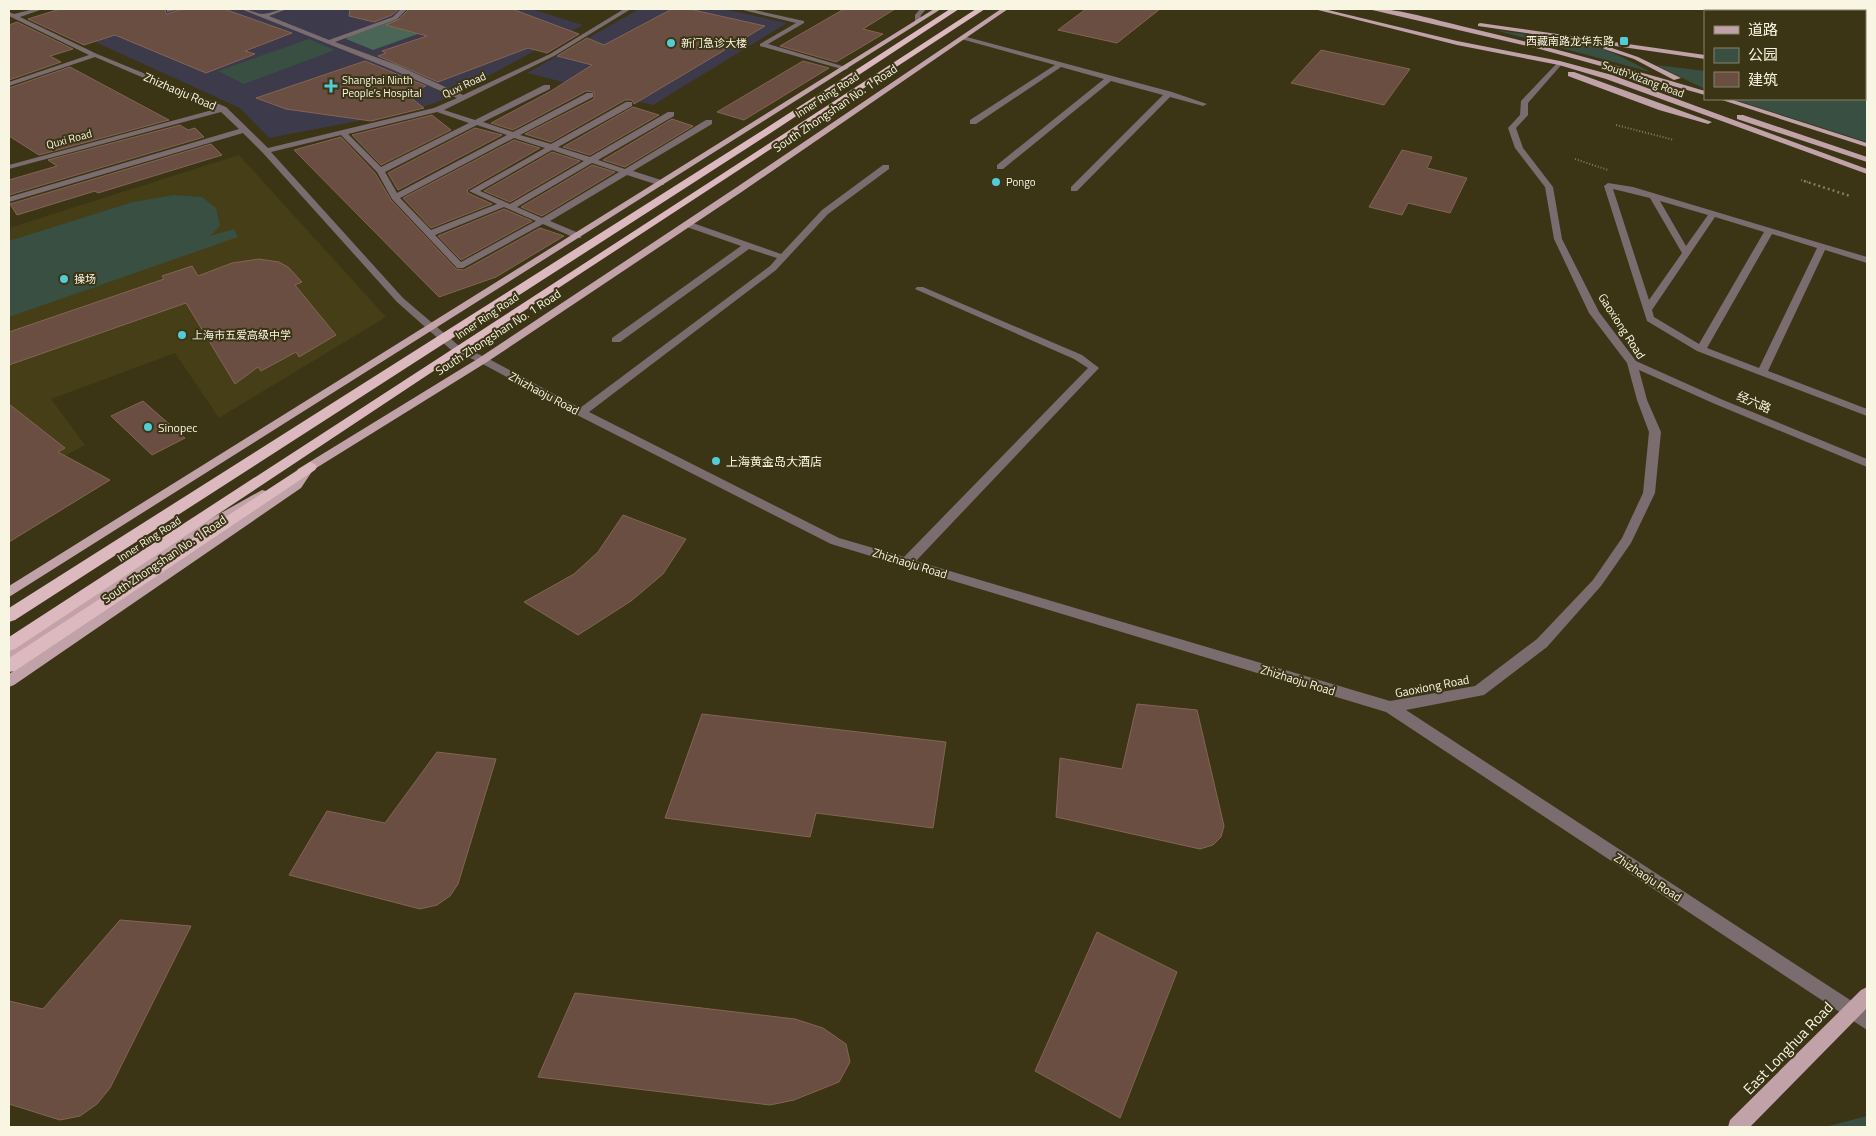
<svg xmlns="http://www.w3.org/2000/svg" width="1876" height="1136" font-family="'Titillium Web','Noto Sans SC',sans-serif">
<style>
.built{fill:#453e16}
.medical{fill:#3c3a4b}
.green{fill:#394f42}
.forest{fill:#4a6656}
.building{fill:#694e41;stroke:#846454}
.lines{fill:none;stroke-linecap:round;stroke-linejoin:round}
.path-far1{stroke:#827d62;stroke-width:2;stroke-dasharray:1 2;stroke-linecap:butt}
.path{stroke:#827d62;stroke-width:2.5;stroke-dasharray:2 3;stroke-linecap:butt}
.minor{fill:#7b6c6f;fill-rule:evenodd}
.major{fill:#c0a2a8;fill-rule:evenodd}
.highway{fill:#dcb8bf;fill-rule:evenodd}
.poi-dot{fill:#52ccd6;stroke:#3b3516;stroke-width:2}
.labels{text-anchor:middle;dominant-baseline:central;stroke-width:4;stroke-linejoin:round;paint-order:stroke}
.far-poi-label{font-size:11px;fill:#f9f5e3;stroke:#3b3516;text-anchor:start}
.far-street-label{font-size:11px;fill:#f9f5e3;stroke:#3b3516}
.street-label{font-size:12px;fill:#f9f5e3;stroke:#3b3516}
.poi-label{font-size:12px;fill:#f9f5e3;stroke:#3b3516;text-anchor:start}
.near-street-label{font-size:15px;fill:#f9f5e3;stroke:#3b3516}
</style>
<rect width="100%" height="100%" fill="#3b3516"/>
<!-- built -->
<path class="built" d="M 239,155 L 386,317 L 219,418 L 175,353 L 51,399 L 85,445 L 9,486 L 9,228 Z"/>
<!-- medical -->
<path class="medical" d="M 161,9 L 531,9 L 583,25 L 445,99 L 415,110 L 269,138 L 240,108 L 80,35 Z
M 639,9 L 723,9 L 787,23 L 653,105 L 527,73 Z"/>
<!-- green -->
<path class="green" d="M 1495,30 C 1528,35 1562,37 1594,46 C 1614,52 1632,62 1650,72 Z
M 309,39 L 335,50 L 244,84 L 218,71 Z
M 1656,65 L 1705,71 L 1705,89 Z
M 1865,89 L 1867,89 L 1867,142 L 1732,99 L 1865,99 Z
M 173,195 L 202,197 L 216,208 L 220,226 L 210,236 L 234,229 L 238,237 L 9,317 L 9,241 L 133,202 Z
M 1867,1116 L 1867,1127 L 1825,1127 Z"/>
<!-- forest -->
<path class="forest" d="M 400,18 L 429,30 L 373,50 L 346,39 L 349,36 Z"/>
<!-- building -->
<path class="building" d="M 60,9 L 166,9 L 165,12 L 167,14 L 182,9 L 224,9 L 292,33 L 245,51 L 255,54 L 206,73 L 115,35 L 84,45 L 28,19 Z
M 350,9 L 399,9 L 392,15 L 374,22 L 349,16 Z
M 409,9 L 512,9 L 579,34 L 547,53 L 528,48 L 438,82 L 378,56 L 386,53 L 382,51 L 427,36 L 386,25 L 398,20 Z
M 672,9 L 689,9 L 765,26 L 634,104 L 632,100 L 625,100 L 551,142 L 525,134 L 594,99 L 594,92 L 586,91 L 513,130 L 491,123 L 551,91 L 592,65 L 557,56 L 587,38 L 604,45 Z
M 844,9 L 895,9 L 863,29 L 883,34 L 836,62 L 780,46 Z
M 1086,9 L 1160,9 L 1117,43 L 1058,30 Z
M 17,22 L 73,49 L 50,56 L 61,62 L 9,80 L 9,25 Z
M 1321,50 L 1410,69 L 1384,105 L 1291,83 Z
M 365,61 L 426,86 L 406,94 L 424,108 L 371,121 L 286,109 L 256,98 Z
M 803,61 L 829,68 L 744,120 L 717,112 Z
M 70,67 L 169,120 L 39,155 L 9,136 L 9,88 Z
M 633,107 L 659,115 L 590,155 L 563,147 Z
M 432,115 L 451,130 L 381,165 L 352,135 Z
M 672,119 L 693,126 L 625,167 L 603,160 Z
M 180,125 L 188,130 L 195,128 L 204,137 L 9,195 L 9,180 L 57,166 L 48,160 Z
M 475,128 L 502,135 L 398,190 L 388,173 Z
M 341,137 L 375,173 L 391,200 L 456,269 L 464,270 L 540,228 L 564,236 L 496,277 L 439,297 L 294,150 Z
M 514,140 L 540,148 L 467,190 L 468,193 L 492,204 L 431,228 L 403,198 Z
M 211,144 L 222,155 L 98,193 L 95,191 L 17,215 L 10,204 Z
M 1402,150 L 1432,157 L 1427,168 L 1467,178 L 1450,213 L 1408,203 L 1402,215 L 1369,207 Z
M 552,152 L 580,161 L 510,202 L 484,191 Z
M 592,165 L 615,172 L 542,216 L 521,207 Z
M 504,209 L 532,221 L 461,260 L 438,236 Z
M 259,259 L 279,262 L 288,267 L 302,282 L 295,285 L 336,335 L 299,357 L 296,352 L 261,371 L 258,367 L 235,384 L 186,303 L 9,365 L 9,332 L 164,279 L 162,276 L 192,266 L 198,276 L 232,263 Z
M 143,401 L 185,438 L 152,455 L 111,416 Z
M 9,404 L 65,448 L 58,452 L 110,480 L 9,542 Z
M 623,515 L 686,539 L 663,574 L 631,601 L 578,635 L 524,602 L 574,574 L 598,552 Z
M 1137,704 L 1197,710 L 1224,826 L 1221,837 L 1213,845 L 1200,849 L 1056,817 L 1060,758 L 1122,769 Z
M 702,714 L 946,742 L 933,828 L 816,813 L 810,837 L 665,818 Z
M 437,752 L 496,759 L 458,884 L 450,896 L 437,905 L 420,909 L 289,875 L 327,811 L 385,823 Z
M 120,920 L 191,926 L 110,1088 L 97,1104 L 80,1116 L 60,1120 L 9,1104 L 9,1001 L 43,1009 Z
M 1097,932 L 1177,972 L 1120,1118 L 1035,1071 Z
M 575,993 L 795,1019 L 823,1028 L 846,1044 L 850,1062 L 839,1082 L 794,1100 L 770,1105 L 538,1077 Z"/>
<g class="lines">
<!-- path-far1 -->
<path class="path-far1" d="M 1616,125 L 1674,140
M 1575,159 L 1608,170
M 1801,180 L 1808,182"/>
<!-- path -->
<path class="path" d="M 1804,181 L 1850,196"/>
<!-- minor -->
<path class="minor" d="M 34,9 L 43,9 L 20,17 L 97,54 L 226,107 L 268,148 L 434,108 L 457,98 L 391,69 L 241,9 C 249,9 254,13 262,14 C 269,14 279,9 287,9 L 269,16 L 329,40 L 393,17 L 401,9 L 407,9 L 397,19 L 335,42 L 397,65 L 463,95 L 550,54 L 624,9 L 631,9 L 554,56 L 444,110 L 475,120 L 544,85 L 550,85 L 550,89 L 483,122 L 513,132 L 587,93 L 593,93 L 593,97 L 520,135 L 551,144 L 626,102 L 632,102 L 632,106 L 558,147 L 590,157 L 668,112 L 674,112 L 674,116 L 598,160 L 625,169 L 706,120 L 712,120 L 712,124 L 633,171 L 664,181 L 664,185 L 658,185 L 627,175 L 550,221 L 581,234 L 581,238 L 575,238 L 543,224 L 463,268 L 457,268 L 392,199 L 377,172 L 341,135 L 271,152 L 403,298 L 458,345 L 487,358 L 580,408 L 770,266 L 777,258 L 749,249 L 620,342 L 612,342 L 612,338 L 741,246 L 684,226 L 684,222 L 690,222 L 781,254 L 822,210 L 883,165 L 889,165 L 889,169 L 828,214 L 776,270 L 589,412 L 839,538 L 904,557 L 1088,368 L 1074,359 L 915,289 L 917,287 L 923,287 L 1082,355 L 1099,368 L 916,561 L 1390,701 L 1475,686 L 1537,639 L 1593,580 L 1622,538 L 1643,493 L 1649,432 L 1637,400 L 1627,363 L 1589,313 L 1554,239 L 1545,187 L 1515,148 L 1508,128 L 1520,115 L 1521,101 L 1558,62 L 1562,62 L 1562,64 L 1528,103 L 1528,115 L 1516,128 L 1523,148 L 1553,187 L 1562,239 L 1599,312 L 1636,361 L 1723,400 L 1867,459 L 1867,467 L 1715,404 L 1639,370 L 1647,400 L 1661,432 L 1655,493 L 1631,543 L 1601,586 L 1547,647 L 1484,695 L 1406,710 L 1867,1011 L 1867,1030 L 1386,712 L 831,544 L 577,415 L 479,362 L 450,349 L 397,302 L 263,153 L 243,133 L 9,202 L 9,197 L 239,129 L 221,112 L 9,169 L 9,165 L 216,109 L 95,57 L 9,86 L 9,82 L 89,55 L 9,16 L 9,12 L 14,14 ZM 437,112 L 469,123 L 381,167 L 348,134 ZM 477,125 L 507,135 L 397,193 L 385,172 ZM 514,138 L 545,148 L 469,191 L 497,204 L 431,230 L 400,198 ZM 552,150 L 584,161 L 510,204 L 480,191 ZM 592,163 L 619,172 L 542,218 L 517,207 ZM 504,207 L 536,221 L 461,262 L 435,235 Z
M 170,9 L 180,9 L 167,12 L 167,10 Z
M 739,9 L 750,9 L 804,21 L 804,23 L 768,44 L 849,68 L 845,70 L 760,46 L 760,44 L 796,23 Z
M 920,9 L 926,9 L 921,15 L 919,23 L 915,23 L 915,15 Z
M 963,36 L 1172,92 L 1207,104 L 1203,106 L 1170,97 L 1077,191 L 1071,191 L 1071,187 L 1163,95 L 1111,81 L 1003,169 L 997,169 L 997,165 L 1104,79 L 1061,67 L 976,124 L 970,124 L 970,120 L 1055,65 L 961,39 L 960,38 Z
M 1608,183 L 1633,187 L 1867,257 L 1867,263 L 1825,250 L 1768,371 L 1867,409 L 1867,416 L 1697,351 L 1647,321 L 1604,186 ZM 1613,189 L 1650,198 L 1682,253 L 1649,300 ZM 1660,201 L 1708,215 L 1686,246 ZM 1715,217 L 1764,232 L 1699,344 L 1654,317 L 1652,310 ZM 1772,234 L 1817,248 L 1759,368 L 1707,348 Z"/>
<!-- major -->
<path class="major" d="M 934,9 L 941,9 L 9,597 L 9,586 Z
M 1001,9 L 1008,9 L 743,191 L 487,362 L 313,470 L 301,488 L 14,685 L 9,687 L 9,674 L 293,482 L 298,475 L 296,472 L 298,469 L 479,358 L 737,187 Z
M 1314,9 L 1324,9 L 1457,41 L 1560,61 L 1612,75 L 1867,169 L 1867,174 L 1606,79 L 1559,65 L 1457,45 Z
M 1368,9 C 1394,7 1435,20 1461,26 C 1543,45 1624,67 1705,91 L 1705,95 L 1536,48 Z
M 1480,23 L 1705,55 L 1705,59 L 1478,26 L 1478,24 Z
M 1606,46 L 1638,57 L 1681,78 L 1674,80 L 1634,59 L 1604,49 L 1603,48 Z
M 1568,72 L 1574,72 L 1712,122 L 1708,124 L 1659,110 L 1568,76 Z
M 1865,78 L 1867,78 L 1867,83 L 1865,83 Z
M 1719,99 L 1730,99 L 1867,143 L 1867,147 Z
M 1737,115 L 1743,115 L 1867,157 L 1867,162 L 1737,119 Z
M 262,490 L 266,491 L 268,494 L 266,497 L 202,534 L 14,660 L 9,661 L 9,649 L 194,528 Z
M 1867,987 L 1867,1008 L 1750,1127 L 1728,1127 L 1730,1120 L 1861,990 Z"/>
<!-- highway -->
<path class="highway" d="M 950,9 L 959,9 L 766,136 L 15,620 L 9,622 L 9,608 L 760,132 Z
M 976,9 L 985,9 L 563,285 L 15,649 L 9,651 L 9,637 Z
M 310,462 L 315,464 L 317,467 L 315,470 L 15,671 L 9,672 L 9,658 Z"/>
</g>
<!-- markers -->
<g class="poi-dot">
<rect x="1619" y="36" width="10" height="10" rx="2.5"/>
<circle cx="671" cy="43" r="5"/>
<path d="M328.5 78.5h5v5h5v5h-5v5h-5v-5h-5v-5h5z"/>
<circle cx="996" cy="182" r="5"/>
<circle cx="64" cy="279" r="5"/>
<circle cx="182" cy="335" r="5"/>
<circle cx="148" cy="427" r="5"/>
<circle cx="716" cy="461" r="5"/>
</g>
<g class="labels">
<!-- far-poi labels -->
<g class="far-poi-label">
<text x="1614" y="41" text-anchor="end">西藏南路龙华东路</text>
<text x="681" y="43">新门急诊大楼</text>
<text x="342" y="80">Shanghai Ninth<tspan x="342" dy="13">People’s Hospital</tspan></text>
<text x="1006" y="182">Pongo</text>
<text x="74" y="279">操场</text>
<text x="192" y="335">上海市五爱高级中学</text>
</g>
<!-- far-street labels -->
<g class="far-street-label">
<text transform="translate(1643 79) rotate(20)">South Xizang Road</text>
<text transform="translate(464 85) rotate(-25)">Quxi Road</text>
<text transform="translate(827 95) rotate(-33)">Inner Ring Road</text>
<text transform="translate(69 139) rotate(-15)">Quxi Road</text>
<text transform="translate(487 316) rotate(-34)">Inner Ring Road</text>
<text transform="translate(149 539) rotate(-33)">Inner Ring Road</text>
</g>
<!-- street labels -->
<g class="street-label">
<text transform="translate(180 91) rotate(23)">Zhizhaoju Road</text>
<text transform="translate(835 108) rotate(-34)">South Zhongshan No. 1 Road</text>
<text transform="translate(1622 326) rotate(57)">Gaoxiong Road</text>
<text transform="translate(498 332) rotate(-33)">South Zhongshan No. 1 Road</text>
<text transform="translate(544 393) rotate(28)">Zhizhaoju Road</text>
<text transform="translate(1754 402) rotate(23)">经六路</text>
<text transform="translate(164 559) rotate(-34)">South Zhongshan No. 1 Road</text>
<text transform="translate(910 563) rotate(17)">Zhizhaoju Road</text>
<text transform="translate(1298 680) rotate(17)">Zhizhaoju Road</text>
<text transform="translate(1432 686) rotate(-11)">Gaoxiong Road</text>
<text transform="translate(1648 877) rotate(33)">Zhizhaoju Road</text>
</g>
<!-- poi labels -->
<g class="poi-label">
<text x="158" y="427">Sinopec</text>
<text x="726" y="461">上海黄金岛大酒店</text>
</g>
<!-- near-street labels -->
<g class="near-street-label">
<text transform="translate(1788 1048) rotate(-46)">East Longhua Road</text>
</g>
</g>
<!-- border -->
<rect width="1876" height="1136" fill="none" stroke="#f9f5e3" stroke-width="20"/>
<!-- legend -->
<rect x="1704" y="10" width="162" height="90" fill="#3b3516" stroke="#878268"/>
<rect x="1714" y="26" width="25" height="8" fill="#c0a2a8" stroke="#878268"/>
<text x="1748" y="35" font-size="15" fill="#f9f5e3">道路</text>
<rect x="1714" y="48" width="25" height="15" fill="#394f42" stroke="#878268"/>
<text x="1748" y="60" font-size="15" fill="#f9f5e3">公园</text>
<rect x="1714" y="72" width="25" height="15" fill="#694e41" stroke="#878268"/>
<text x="1748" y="85" font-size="15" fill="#f9f5e3">建筑</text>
</svg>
